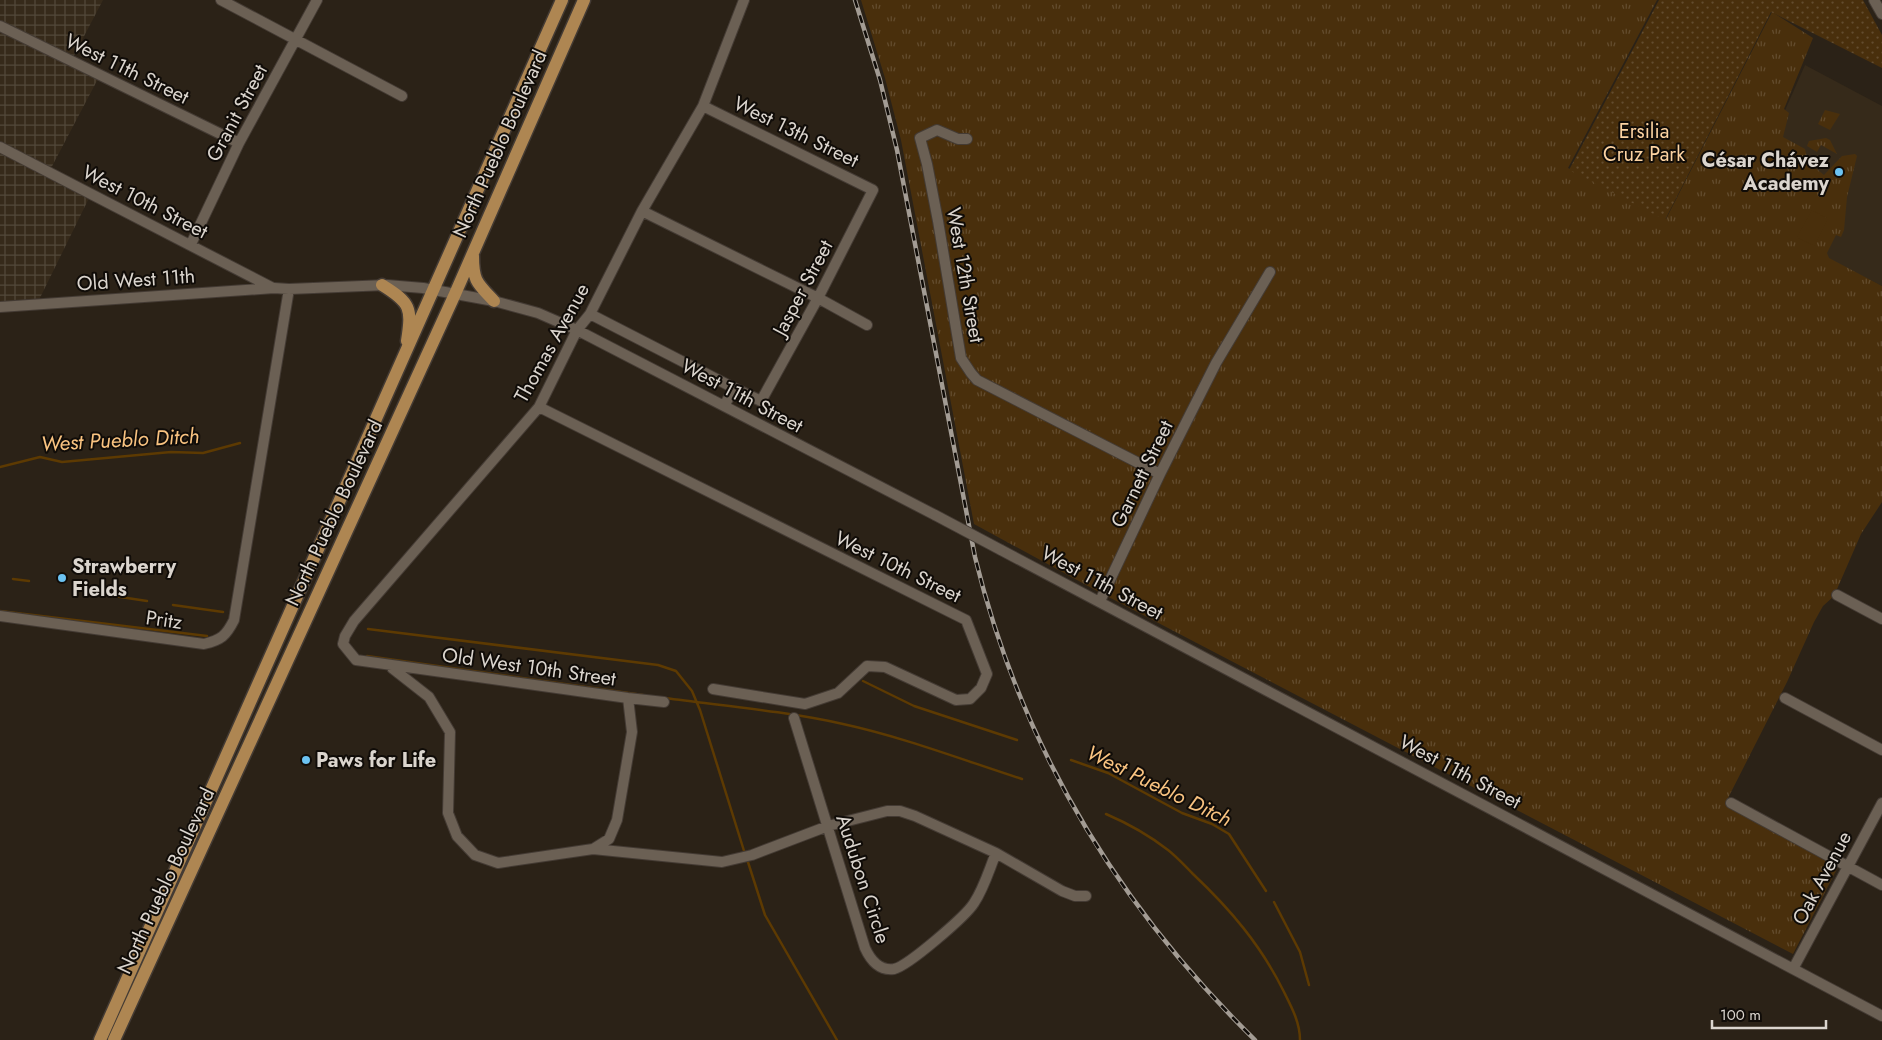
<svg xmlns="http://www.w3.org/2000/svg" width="1882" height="1040" font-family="Jost,sans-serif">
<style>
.built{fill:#362a1a}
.industrial{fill:url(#industrial-grid)}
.grass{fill:url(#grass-tufts)}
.park{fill:url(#park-dots)}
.pitch{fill:#492f0c}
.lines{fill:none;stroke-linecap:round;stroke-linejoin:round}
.stream{stroke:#5d3a02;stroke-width:2.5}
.minor-casing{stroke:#443b34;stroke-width:12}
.major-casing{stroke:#443b34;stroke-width:15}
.minor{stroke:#6b6054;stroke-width:10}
.major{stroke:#ae8652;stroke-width:12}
.rail-casing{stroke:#a39c94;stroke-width:4.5}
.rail{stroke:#100c08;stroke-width:2.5;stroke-dasharray:8;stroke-linecap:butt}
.minor-bridge-casing{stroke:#443b34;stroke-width:12;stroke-linecap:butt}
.minor-bridge{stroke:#6b6054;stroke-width:10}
.poi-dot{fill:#6cc3f2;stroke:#100c08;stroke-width:2}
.labels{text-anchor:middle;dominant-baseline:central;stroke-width:4;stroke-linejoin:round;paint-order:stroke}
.street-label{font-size:20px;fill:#dbd5ce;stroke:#100c08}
.park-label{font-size:20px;fill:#fcd3a2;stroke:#100c08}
.poi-label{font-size:20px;font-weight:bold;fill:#dbd5ce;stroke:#100c08;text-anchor:start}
.water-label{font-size:21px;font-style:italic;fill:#f9c380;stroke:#100c08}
</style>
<defs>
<pattern id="industrial-grid" width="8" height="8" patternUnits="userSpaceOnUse" patternTransform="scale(1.25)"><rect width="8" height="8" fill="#362a1a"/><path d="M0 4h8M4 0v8" fill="none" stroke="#52483a"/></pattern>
<pattern id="grass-tufts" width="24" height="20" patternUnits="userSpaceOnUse" patternTransform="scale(1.25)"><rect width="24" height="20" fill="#492f0c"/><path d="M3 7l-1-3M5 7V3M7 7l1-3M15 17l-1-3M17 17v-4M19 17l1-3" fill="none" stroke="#634c2e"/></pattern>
<pattern id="park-dots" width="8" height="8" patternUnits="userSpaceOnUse" patternTransform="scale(1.25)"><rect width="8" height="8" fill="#492f0c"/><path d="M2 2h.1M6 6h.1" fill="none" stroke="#634c2e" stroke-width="1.8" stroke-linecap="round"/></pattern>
</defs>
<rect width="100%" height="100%" fill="#2b2217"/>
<!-- built -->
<path class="built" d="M 1805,65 L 1882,106 L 1882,286 L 1820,255 L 1771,142 Z"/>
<!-- industrial -->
<path class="industrial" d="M 0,0 L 103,0 L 71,61 L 100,75 L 49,172 L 91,194 L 37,304 L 0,307 Z"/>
<!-- grass -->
<path class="grass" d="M 861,0 L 1657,0 L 1568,168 L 1666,219 L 1772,12 L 1813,38 L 1784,109 L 1789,113 L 1783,137 L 1805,149 L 1808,162 L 1824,175 L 1842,156 L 1855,154 L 1857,156 L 1847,197 L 1844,230 L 1841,237 L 1836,235 L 1827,253 L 1829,258 L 1882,286 L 1882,502 L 1861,534 L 1834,596 L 1823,606 L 1814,622 L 1787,682 L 1727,800 L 1730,807 L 1838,867 L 1793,954 L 1099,592 L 974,524 L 901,140 L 885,78 Z
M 1825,110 L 1840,114 L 1830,130 L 1818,124 Z
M 1826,138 L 1830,140 L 1837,154 L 1821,145 L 1817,152 L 1807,146 L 1809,141 Z"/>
<!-- park -->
<path class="park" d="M 1659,0 L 1863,0 L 1882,35 L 1882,68 L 1771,12 L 1665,220 L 1569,170 Z"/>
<!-- pitch -->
<path class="pitch" d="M 1812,210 L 1828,219 L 1814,246 L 1797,237 Z"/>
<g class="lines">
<!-- stream -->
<path class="stream" d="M 0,467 L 40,457 L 62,462 L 171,452 L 203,453 L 240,443
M 13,579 L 29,581
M 94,593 L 147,601
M 173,605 L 223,612
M 0,611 L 207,636
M 368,629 L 658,665 L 676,671 L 692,691 L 700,710 L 745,854
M 367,656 L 643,695
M 863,681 L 914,706 L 1017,740
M 665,698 C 725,706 784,711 843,724 C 903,737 963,760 1022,779
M 1071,760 L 1108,773 L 1182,813 L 1212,824 L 1229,834 L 1266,891
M 1106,814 C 1127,823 1150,836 1168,850 C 1177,857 1185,866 1193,874 C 1230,909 1260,944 1283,990 C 1291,1006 1300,1022 1300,1040
M 747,859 L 765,915 L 837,1040
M 1274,902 L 1300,952 L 1309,985"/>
<defs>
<path id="minor" d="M 221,0 L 402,96
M 1874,0 L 1882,14
M 0,26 L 239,143
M 967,139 L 958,139 L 937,130 L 920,138 L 927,164 L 938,221 L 961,358 L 971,373 L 977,380 L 1160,474
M 0,147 L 273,288
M 642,211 L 818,298 L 867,325
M 191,244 L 239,143 L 317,0
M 0,307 L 274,288 L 289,289 L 387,285 L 423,288 L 494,301 L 538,313 L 577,330 L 935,515
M 590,314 L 734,388 L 761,401 L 818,298 L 873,190 L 703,106
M 724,406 L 734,388
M 539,407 L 966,620 L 987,674 L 981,688 L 970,699 L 956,700 L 885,667 L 867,666 L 838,693 L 805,704 L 713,689
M 1001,550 L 1882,1016
M 1837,595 L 1882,619
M 1100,601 L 1160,474 L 1216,363 L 1270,272
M 0,616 L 204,644 C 221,640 226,636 234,620 L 289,289
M 392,668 L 429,697 L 450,732 L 448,813 L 457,836 L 475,855 L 498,863 L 593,849 L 609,839 L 617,820 L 632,732 L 628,698
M 1785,698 L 1882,750
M 664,702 L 628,698 L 356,660 L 343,644 L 345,636 L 354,621 L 539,407 L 577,330 L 590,314 L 642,211 L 703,106 L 744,0
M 794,718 L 865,948 C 870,959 879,971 894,969 C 908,966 966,916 974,903 C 984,888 989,870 996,853
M 1731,803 L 1882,885
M 593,849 L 722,862 L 752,855 L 828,826 L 887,811 L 900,811 L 915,816 L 996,853 L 1062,891 L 1075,896 L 1086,896
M 1793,969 L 1882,803"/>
<path id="major" d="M 473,256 C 473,281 477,283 494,301
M 382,285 C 411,303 412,308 407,341
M 100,1040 L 562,0
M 114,1040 L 455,294 L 584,0"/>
</defs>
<!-- minor casing -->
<use href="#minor" class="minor-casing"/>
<!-- major casing -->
<use href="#major" class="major-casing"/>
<!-- minor -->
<use href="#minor" class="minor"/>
<!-- major -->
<use href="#major" class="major"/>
<defs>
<path id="rail" d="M 855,0 L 880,80 L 897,150 L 975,557 C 1021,746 1116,904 1255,1040"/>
</defs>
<!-- rail casing -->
<use href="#rail" class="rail-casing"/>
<!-- rail -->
<use href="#rail" class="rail"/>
<defs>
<path id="minor-bridge" d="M 935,515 L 1001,550"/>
</defs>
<!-- minor-bridge casing -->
<use href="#minor-bridge" class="minor-bridge-casing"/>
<!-- minor-bridge -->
<use href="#minor-bridge" class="minor-bridge"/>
</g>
<!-- markers -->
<g class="poi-dot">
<circle cx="1839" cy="172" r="5"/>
<circle cx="62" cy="578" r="5"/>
<circle cx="306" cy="760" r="5"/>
</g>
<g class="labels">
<!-- street labels -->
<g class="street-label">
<text transform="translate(127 69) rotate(26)">West 11th Street</text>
<text transform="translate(237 113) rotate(-62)">Granit Street</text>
<text transform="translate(796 132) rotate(26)">West 13th Street</text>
<text transform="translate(500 144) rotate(-66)">North Pueblo Boulevard</text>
<text transform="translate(145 202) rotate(27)">West 10th Street</text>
<text transform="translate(965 275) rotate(80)">West 12th Street</text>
<text transform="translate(136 280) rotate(-4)">Old West 11th</text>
<text transform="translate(803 288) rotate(-62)">Jasper Street</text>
<text transform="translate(552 343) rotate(-61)">Thomas Avenue</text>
<text transform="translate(742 396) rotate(28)">West 11th Street</text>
<text transform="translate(1142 474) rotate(-64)">Garnett Street</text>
<text transform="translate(334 513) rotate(-65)">North Pueblo Boulevard</text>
<text transform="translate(898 567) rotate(26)">West 10th Street</text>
<text transform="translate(1102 583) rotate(28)">West 11th Street</text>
<text transform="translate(164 620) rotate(8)">Pritz</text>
<text transform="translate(529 667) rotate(8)">Old West 10th Street</text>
<text transform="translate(1460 772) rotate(28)">West 11th Street</text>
<text transform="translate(1822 878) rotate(-62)">Oak Avenue</text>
<text transform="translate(863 879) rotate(72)">Audubon Circle</text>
<text transform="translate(166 881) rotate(-65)">North Pueblo Boulevard</text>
</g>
<!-- park labels -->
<g class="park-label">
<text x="1644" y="131">Ersilia<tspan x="1644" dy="23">Cruz Park</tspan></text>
</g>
<!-- poi labels -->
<g class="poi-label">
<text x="1829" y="160" text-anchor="end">César Chávez<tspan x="1829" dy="23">Academy</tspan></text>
<text x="72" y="566">Strawberry<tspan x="72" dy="23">Fields</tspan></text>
<text x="316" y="760">Paws for Life</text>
</g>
<!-- water labels -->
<g class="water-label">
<text transform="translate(120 440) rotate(-3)">West Pueblo Ditch</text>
<text transform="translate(1159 786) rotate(26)">West Pueblo Ditch</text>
</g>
</g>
<!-- scale -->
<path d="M1712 1020v8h114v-8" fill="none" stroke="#dbd5ce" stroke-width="2.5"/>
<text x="1720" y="1020" font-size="15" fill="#dbd5ce" stroke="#100c08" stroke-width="4" paint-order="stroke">100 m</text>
</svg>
